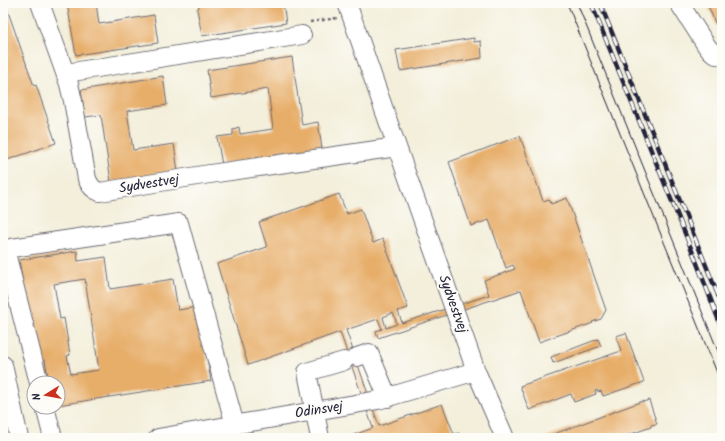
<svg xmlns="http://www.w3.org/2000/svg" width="725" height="441" font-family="Kalam,sans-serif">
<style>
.building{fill:#e7ae6b;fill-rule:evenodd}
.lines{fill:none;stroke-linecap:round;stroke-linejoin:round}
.minor-casing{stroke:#6b6a73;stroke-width:20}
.path{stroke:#6b6a73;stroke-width:2.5;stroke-dasharray:3 3;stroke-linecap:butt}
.minor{stroke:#fff;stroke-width:18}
.tram{stroke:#22223b;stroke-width:1}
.rail-casing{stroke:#22223b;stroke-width:4.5}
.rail{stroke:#fdfcf7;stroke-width:3;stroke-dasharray:9;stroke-linecap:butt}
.labels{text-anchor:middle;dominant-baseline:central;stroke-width:4;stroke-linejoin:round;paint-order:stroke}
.street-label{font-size:14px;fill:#22223b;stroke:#fdfcf7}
</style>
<rect width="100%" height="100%" fill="#fdfcf7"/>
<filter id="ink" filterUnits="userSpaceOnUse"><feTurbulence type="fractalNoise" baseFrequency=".025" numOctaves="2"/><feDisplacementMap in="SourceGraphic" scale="8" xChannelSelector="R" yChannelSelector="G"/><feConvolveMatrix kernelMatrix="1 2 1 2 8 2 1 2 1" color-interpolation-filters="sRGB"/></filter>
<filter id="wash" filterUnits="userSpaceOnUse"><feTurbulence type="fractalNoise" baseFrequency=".012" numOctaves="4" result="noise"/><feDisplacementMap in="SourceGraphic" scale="16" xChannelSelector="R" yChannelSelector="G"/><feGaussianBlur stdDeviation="0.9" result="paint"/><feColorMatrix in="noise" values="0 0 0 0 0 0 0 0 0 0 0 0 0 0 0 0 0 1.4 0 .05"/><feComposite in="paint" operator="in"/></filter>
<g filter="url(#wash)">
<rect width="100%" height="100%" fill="#f3efdb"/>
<g id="blocks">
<!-- building -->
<path class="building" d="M 3,3 L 5,3 L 34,86 L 36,85 L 56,143 L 7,160 L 3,148 Z
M 67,3 L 96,3 L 99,24 L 154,15 L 158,43 L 76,55 Z
M 198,3 L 283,3 L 286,23 L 202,36 L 197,9 L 199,8 Z
M 707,3 L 722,3 L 722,22 L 716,25 Z
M 474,38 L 474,42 L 481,41 L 482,58 L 400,71 L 396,50 Z
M 292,57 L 302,125 L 318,122 L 322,149 L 222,165 L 217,137 L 233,135 L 233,129 L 239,127 L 240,134 L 273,129 L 268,89 L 211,98 L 207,70 Z
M 163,76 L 167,105 L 127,111 L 133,150 L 174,144 L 178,172 L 111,182 L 101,115 L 85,117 L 81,90 Z
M 520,136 L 543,201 L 549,199 L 551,204 L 567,198 L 606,310 L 601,319 L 592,322 L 593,323 L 539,342 L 521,290 L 378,338 L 376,331 L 382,329 L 378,319 L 346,330 L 379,426 L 442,404 L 454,434 L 459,433 L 461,438 L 345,438 L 373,428 L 340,332 L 248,365 L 217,264 L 267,247 L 259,222 L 339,194 L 347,214 L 361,209 L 373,243 L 383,239 L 408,308 L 398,311 L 402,323 L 489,295 L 484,280 L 515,269 L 513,265 L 506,268 L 489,220 L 471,226 L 449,162 ZM 393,313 L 397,324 L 386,328 L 383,317 Z
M 77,251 L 78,261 L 106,257 L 110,289 L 173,279 L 178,310 L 198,307 L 211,381 L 58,405 L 58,383 L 49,383 L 45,360 L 40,361 L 34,324 L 30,325 L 19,260 ZM 85,279 L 99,370 L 71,374 L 67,356 L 70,355 L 64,318 L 60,319 L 54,284 Z
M 626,333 L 644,382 L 603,396 L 601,391 L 598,392 L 597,390 L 595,391 L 596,394 L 574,402 L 571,394 L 529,410 L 520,386 L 621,351 L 616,336 Z
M 598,339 L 601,346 L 553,363 L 551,357 Z
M 649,400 L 657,424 L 651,425 L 651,427 L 620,438 L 543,438 L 643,401 L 643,402 Z"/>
</g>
</g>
<g filter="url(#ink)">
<use href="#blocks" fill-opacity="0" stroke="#6b6a73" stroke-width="1"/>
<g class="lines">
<defs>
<path id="minor" d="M 40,3 L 69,84 L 73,101 L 87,179 C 90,186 93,190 100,192 L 203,175 L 397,147
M 347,3 L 397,147 L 476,371 L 505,438
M 679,3 L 708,48 L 716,55 L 722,54
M 66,73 L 302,35
M 357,357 L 369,353 L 388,398
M 3,365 L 19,438
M 39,383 L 5,249 L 179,223 L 235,425
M 45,407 L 53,438
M 158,438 L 378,400 L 476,371
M 320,438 L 307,372 L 344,361"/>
</defs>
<!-- minor casing -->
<use href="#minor" class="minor-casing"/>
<!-- path -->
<path class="path" d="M 310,22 L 337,18"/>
<!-- minor -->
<use href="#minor" class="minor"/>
<!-- tram -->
<path class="tram" d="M 567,3 L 722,385
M 577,3 L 722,361"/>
<defs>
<path id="rail" d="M 591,3 L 695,258 L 722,329
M 600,3 L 722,305"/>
</defs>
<!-- rail casing -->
<use href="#rail" class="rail-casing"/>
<!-- rail -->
<use href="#rail" class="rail"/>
</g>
</g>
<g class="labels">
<!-- street labels -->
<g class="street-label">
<text transform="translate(149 184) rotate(-9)">Sydvestvej</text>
<text transform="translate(453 304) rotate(70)">Sydvestvej</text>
<text transform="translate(319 410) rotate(-9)">Odinsvej</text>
</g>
</g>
<!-- margin -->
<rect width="725" height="441" fill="none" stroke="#fdfcf7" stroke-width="16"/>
<!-- north arrow -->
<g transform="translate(46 395) rotate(259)"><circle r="19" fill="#fdfcf7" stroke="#a5a5ac"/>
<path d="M0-3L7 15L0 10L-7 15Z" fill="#c8321e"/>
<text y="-6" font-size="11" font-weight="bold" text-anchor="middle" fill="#22223b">N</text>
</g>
</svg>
